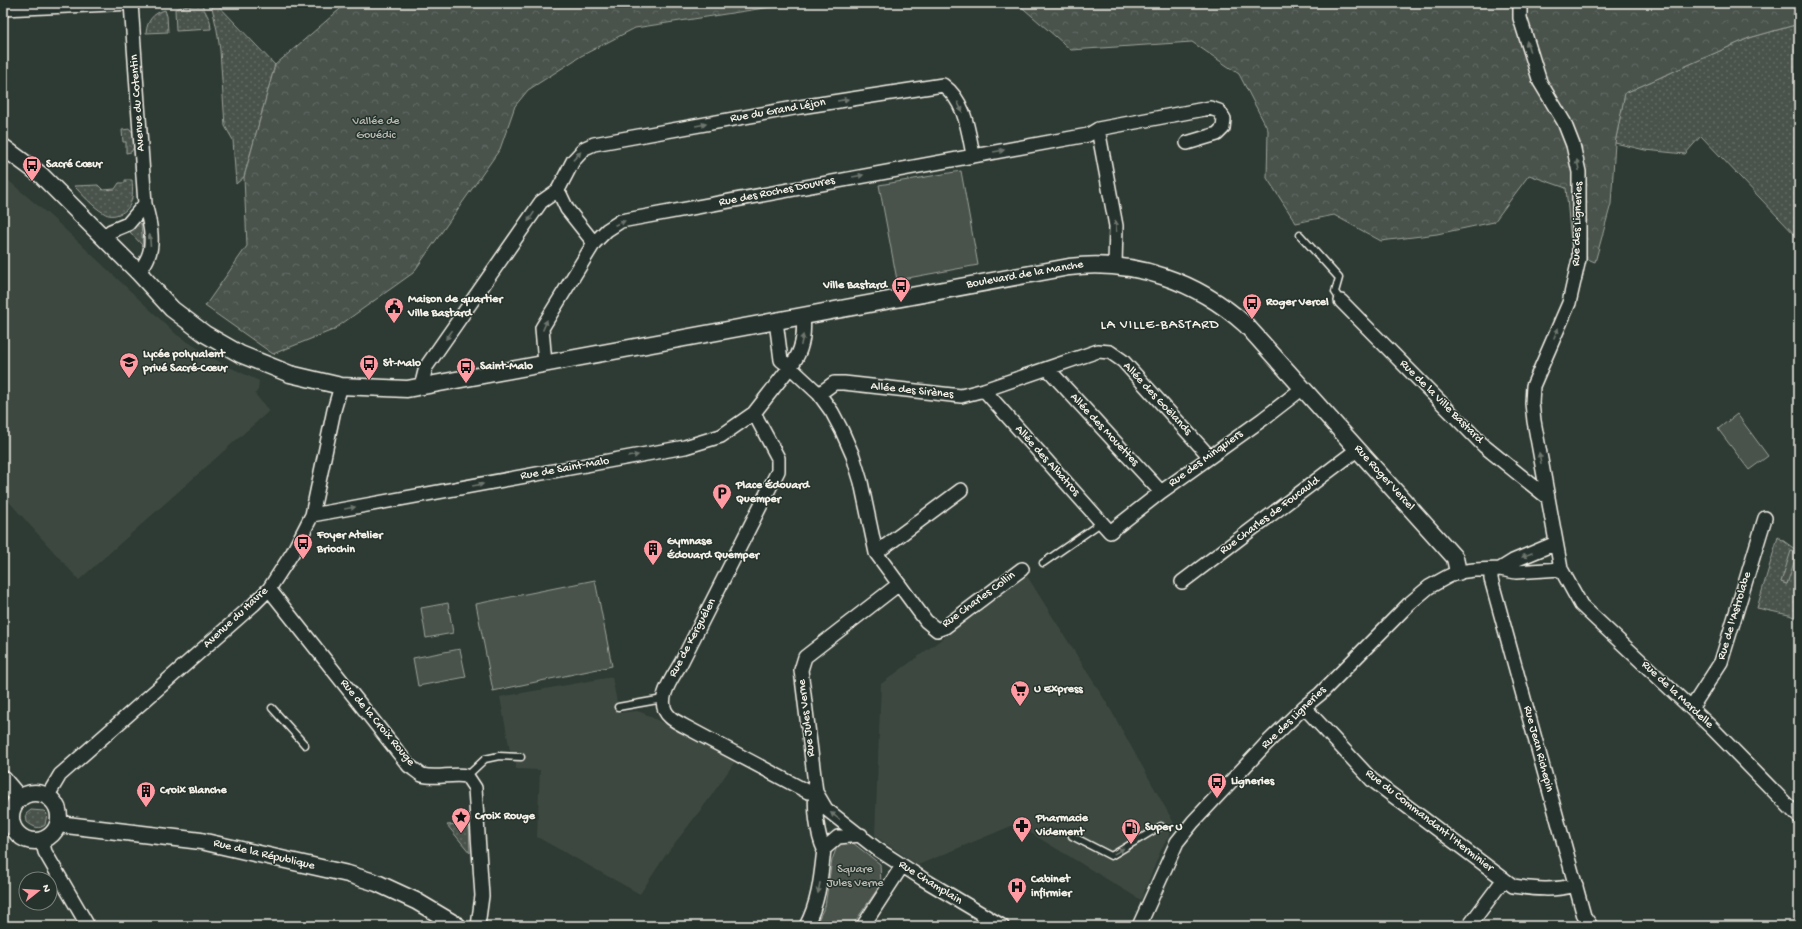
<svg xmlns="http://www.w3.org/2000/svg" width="1802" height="929" font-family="'Gochi Hand',sans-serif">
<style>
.built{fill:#3c4841}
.grass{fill:url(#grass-dots);stroke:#9ea29a;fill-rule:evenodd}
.forest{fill:url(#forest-crowns);stroke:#9ea29a}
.park{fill:#48524c;stroke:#9ea29a}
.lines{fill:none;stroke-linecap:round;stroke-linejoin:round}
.service-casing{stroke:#f4f1e8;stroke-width:9}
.minor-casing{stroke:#f4f1e8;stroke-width:16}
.tertiary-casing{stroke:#f4f1e8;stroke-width:19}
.service{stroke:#26332d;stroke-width:6}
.minor{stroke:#26332d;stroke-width:13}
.tertiary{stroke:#26332d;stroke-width:16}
.oneway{fill:#6e766e}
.labels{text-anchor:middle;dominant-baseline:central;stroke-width:3;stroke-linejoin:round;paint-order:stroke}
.street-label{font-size:12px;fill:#f4f1e8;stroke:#26332d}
.park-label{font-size:12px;fill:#b8b9b1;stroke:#26332d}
.poi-label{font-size:12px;font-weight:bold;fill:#f4f1e8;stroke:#26332d;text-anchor:start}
.quarter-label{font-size:14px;letter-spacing:1px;fill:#f4f1e8;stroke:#26332d}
</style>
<defs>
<pattern id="grass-dots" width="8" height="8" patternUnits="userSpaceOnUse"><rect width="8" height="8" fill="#48524c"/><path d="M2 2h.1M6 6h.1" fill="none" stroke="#636b66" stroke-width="1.8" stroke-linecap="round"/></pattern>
<pattern id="forest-crowns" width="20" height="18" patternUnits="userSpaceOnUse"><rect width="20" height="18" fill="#48524c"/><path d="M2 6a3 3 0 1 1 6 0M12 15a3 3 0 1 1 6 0" fill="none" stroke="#636b66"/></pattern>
</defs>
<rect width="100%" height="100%" fill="#2e3b34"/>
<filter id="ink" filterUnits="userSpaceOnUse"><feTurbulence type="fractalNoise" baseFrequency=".025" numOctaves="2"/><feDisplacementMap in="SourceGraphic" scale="8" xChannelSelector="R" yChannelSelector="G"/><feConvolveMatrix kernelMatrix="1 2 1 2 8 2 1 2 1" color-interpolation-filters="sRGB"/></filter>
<g filter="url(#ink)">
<!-- built -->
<path class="built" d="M 3,176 L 56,221 L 177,335 L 221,363 L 259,381 L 258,390 L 255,394 L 269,411 L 79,580 L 3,495 Z
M 1027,576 L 1108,705 L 1175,825 L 1161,850 L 1141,900 L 1016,824 L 918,865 L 875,836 L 881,684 Z
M 612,677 L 619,713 L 637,711 L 643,713 L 736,760 L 709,799 L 665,856 L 640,894 L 537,837 L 540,770 L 516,769 L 516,762 L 512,761 L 500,697 Z"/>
<!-- grass -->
<path class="grass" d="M 201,3 L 210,21 L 211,29 L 176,31 L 175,9 Z
M 211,3 L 216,3 L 275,65 L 244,177 L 236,184 L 233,140 L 225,126 L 220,50 L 217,30 Z
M 165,10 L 167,16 L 168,32 L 146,33 C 147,21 153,13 165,10 Z
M 1795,25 L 1799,40 L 1799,239 L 1701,136 L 1685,154 L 1645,150 L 1615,143 L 1625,93 L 1749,38 Z
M 130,129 C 136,136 137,144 131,152 L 126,153 L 126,142 L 123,142 L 122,130 Z
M 125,180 L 132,180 C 133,193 134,209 119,214 C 114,216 108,216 104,213 C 93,207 83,195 74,186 L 98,185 L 103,190 L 115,189 L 119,183 L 125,183 Z
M 138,221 L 141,224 L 143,246 L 129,231 Z
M 1778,537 L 1799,552 L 1799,619 L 1789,615 L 1757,608 ZM 1792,552 L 1787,584 L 1786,584 L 1781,582 Z
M 31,810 L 44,811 L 47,814 L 45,825 C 39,830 33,827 27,822 L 26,814 Z
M 469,823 L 470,853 L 447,825 Z"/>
<!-- forest -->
<path class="forest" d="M 347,3 L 797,3 L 635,28 L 581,56 L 528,90 L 515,106 L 500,149 L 413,273 L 333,330 L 273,354 L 205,306 L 247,246 L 244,177 L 275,65 Z
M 1017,3 L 1799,3 L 1799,40 L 1795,25 L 1749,38 L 1625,93 L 1615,143 L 1611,204 L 1595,262 L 1572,253 L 1566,188 L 1529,175 L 1494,222 L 1437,234 L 1381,241 L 1334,215 L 1296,223 L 1267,178 L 1268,130 L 1239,74 L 1192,42 L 1071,50 Z"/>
<!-- park -->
<path class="park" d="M 961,171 L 978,265 L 897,280 L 879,185 Z
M 1737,414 L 1768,456 L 1749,470 L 1718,429 Z
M 1791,551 L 1797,553 L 1787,584 L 1781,582 Z
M 595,580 L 612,666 L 493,691 L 476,604 Z
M 448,603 L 453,633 L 426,638 L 421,608 Z
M 460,649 L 466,677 L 418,686 L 413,658 Z
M 853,843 L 880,864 L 881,884 L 852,926 L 815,926 L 825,906 L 832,860 L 838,844 Z"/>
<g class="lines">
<defs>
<path id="service" d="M 1300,235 L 1339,278 L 1335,292 L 1341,301
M 1043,563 L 1102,522
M 618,707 L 663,699
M 272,708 L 305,745
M 467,776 L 485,759 L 499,756 L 521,757
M 1072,836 L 1111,856 L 1161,826"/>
<path id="minor" d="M 131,3 L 145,204 C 149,219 155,241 148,257 C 146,262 142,268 139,273
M 1520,3 L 1520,18 L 1540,82 L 1564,122 L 1573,145 L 1579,172 L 1579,259 L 1569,303 L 1533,386 L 1532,403 L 1534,421 L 1561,569 L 1581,605 L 1711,727 L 1799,817
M 3,9 L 133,3
M 1098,129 L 1116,226 L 1115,265
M 558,190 L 567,209 L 594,243
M 105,239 L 111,231 L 128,224 L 145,204
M 1341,301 L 1484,446 L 1547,497
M 776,321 L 781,360 L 790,367 C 802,353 805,335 803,316
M 545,364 L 542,328 L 594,243 L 607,230 L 621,221 L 1088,135 L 1098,129 L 1210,108 L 1219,111 L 1224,119 L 1223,128 L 1217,134 L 1187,143
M 1048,369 L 1161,492
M 421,387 L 426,367 L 541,202 L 558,190 L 573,161 L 585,148 L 594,144 L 800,107 L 943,85 C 965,101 968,129 973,155
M 984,390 L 1110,532 L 1161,492 L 1263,419 L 1303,388
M 819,394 L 834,383 L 844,383 L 961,396 L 984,390 L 1098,351 L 1110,352 L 1123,361 L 1210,457
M 754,413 L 778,458 L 778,471 L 681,663 C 673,677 653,702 670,717 C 674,721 681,724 686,727 L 808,792 L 816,792
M 312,515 L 685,447 L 721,436 L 754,413 L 790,367 L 819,394 L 832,412 L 842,431 L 853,456 L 861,482 L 876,553 L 926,621 L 937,630 L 945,627 L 1022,569
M 876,553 L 961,490
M 1500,569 L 1513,561 L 1556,543
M 1491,570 L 1491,579 L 1584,916 L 1591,926
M 1182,582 L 1358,449
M 269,589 L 409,766 C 413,768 418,773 422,775 C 437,779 452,773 467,776 L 475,788 L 482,896 L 478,926
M 1304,707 L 1372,780 L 1513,886 C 1534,889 1555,891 1576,885
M 1692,707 L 1721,662 L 1765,518
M 816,792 L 826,809 L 877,849 L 923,879 L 1002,926
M 47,797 L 60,775 L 254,604 L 269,589 L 293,552 L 312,515 L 334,410 L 341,386
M 42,840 L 45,852 L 88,926
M 824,849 C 817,835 814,807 816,792 L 801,670 L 805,657 L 899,584
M 806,926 C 819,902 821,876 824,849 L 838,837 L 861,835
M 863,926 L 902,866
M 1139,926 L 1177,842 L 1193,822 L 1266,744 L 1304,707 L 1320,694 L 1410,603 L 1429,587 L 1447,577 L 1458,572 L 1474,570 L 1500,569 L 1516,572 L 1561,569
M 1469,926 L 1504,879"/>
<path id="tertiary" d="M 3,147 L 41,175 L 139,273 L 172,309 L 205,334 L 240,354 L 290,374 L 341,386 L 407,389 L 1069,267 C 1134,259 1197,281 1246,325 L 1455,558 L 1458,572
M 3,779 L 20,799
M11 817a24 24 0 1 1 48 0a24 24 0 1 1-48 0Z
M 58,824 L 201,841 L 348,874 L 377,883 L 416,901 L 458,926"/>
</defs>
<!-- service casing -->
<use href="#service" class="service-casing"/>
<!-- minor casing -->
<use href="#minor" class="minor-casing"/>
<!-- tertiary casing -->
<use href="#tertiary" class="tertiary-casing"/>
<!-- service -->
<use href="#service" class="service"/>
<!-- minor -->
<use href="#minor" class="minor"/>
<!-- tertiary -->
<use href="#tertiary" class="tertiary"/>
</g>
<!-- one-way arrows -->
<defs><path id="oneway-solid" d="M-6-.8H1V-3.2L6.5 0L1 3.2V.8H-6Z"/></defs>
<g class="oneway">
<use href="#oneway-solid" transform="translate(1528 46) rotate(-106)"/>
<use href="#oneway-solid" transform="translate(843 100) rotate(-9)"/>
<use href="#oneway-solid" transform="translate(960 107) rotate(65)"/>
<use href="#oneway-solid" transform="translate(701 125) rotate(-10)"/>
<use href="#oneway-solid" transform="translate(999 151) rotate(-10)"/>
<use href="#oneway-solid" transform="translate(577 156) rotate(-47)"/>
<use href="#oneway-solid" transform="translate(1578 165) rotate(-102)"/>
<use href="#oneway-solid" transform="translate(858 176) rotate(-10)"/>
<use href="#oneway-solid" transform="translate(531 217) rotate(124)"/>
<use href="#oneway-solid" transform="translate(620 223) rotate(-23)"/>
<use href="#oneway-solid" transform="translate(1116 226) rotate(-95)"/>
<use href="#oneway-solid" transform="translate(150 240) rotate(-94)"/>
<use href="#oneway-solid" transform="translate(545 325) rotate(-67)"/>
<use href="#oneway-solid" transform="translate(1556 333) rotate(-67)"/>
<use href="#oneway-solid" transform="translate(449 335) rotate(126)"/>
<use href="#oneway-solid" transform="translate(802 340) rotate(-78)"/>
<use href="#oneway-solid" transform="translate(633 456) rotate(-10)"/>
<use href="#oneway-solid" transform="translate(1540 458) rotate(-100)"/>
<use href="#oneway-solid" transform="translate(478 485) rotate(-10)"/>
<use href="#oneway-solid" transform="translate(350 508) rotate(-10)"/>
<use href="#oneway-solid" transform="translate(1527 555) rotate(158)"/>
<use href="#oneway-solid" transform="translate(835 816) rotate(-143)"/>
<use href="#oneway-solid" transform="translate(1119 851) rotate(-31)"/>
<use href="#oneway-solid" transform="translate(819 888) rotate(101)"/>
</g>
</g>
<!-- icons -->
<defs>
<symbol id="bus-pin" viewBox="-11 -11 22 30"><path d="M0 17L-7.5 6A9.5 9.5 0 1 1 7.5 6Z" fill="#ff9aa2" stroke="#26332d"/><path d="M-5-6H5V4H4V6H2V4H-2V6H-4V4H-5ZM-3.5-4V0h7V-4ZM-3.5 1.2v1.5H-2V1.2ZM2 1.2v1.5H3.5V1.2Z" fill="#111"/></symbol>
<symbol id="civic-pin" viewBox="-11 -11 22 30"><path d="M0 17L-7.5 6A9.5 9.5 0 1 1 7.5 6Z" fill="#ff9aa2" stroke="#26332d"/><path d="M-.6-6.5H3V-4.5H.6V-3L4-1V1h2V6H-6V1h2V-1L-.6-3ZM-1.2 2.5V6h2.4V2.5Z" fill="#111"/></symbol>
<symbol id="school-pin" viewBox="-11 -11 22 30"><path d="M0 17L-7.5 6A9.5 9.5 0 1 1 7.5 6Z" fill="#ff9aa2" stroke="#26332d"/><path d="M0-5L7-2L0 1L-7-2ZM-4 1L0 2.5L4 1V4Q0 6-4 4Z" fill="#111"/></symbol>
<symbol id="parking-pin" viewBox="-11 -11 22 30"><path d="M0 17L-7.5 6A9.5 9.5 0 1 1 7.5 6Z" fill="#ff9aa2" stroke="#26332d"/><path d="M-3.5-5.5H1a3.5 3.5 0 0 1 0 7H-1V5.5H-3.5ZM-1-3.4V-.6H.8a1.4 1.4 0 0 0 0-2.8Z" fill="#111"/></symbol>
<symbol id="building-pin" viewBox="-11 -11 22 30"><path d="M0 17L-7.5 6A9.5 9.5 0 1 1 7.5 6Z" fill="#ff9aa2" stroke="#26332d"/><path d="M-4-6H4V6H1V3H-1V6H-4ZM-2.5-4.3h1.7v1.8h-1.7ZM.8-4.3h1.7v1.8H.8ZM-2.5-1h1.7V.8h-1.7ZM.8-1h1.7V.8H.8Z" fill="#111"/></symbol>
<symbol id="supermarket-pin" viewBox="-11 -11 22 30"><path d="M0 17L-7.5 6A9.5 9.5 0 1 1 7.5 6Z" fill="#ff9aa2" stroke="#26332d"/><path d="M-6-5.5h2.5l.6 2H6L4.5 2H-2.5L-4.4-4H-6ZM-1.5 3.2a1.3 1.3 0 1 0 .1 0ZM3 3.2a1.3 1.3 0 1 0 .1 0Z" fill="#111"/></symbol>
<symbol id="sight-pin" viewBox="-11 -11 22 30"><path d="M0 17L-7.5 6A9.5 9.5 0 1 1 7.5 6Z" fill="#ff9aa2" stroke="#26332d"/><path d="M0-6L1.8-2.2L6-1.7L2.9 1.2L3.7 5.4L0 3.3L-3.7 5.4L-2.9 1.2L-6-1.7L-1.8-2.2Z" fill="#111"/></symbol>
<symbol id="pharmacy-pin" viewBox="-11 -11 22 30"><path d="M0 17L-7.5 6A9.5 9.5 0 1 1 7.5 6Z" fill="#ff9aa2" stroke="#26332d"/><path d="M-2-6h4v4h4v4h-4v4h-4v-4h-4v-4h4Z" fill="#111"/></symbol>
<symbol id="fuel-pin" viewBox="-11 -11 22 30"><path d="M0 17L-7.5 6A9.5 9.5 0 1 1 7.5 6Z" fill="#ff9aa2" stroke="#26332d"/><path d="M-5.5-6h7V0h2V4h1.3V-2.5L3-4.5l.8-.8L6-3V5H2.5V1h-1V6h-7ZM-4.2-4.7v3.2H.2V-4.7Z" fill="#111"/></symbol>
<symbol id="hospital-pin" viewBox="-11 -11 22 30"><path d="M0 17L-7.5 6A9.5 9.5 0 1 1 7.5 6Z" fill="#ff9aa2" stroke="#26332d"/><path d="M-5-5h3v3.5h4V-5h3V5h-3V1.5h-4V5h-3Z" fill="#111"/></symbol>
</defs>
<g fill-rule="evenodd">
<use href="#bus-pin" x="21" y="154" width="22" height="30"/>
<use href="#bus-pin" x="890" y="275" width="22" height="30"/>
<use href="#bus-pin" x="1241" y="292" width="22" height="30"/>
<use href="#civic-pin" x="383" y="296" width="22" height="30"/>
<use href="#school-pin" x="118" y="351" width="22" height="30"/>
<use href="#bus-pin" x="358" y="353" width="22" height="30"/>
<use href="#bus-pin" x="455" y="356" width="22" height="30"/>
<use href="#parking-pin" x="711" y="482" width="22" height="30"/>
<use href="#bus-pin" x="292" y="532" width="22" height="30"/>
<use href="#building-pin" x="642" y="538" width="22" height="30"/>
<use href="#supermarket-pin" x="1009" y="679" width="22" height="30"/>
<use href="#bus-pin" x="1206" y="771" width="22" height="30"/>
<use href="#building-pin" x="135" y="780" width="22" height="30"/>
<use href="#sight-pin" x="450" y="806" width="22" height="30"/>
<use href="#pharmacy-pin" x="1011" y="815" width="22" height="30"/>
<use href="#fuel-pin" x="1120" y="817" width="22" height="30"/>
<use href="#hospital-pin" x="1006" y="876" width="22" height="30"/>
</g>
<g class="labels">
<!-- street labels -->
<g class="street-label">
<text transform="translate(138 103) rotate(-94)">Avenue du Cotentin</text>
<text transform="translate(778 111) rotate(-10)">Rue du Grand Léjon</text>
<text transform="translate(777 192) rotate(-11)">Rue des Roches Douvres</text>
<text transform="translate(1578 224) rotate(-88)">Rue des Ligneries</text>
<text transform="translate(1025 275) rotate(-10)">Boulevard de la Manche</text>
<text transform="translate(912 391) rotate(6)">Allée des Sirènes</text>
<text transform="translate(1157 399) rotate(47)">Allée des Goëlands</text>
<text transform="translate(1441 402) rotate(45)">Rue de la Ville Bastard</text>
<text transform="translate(1104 430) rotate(47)">Allée des Mouettes</text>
<text transform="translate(1206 459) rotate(-36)">Rue des Minquiers</text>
<text transform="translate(1047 461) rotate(48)">Allée des Albatros</text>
<text transform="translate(565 469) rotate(-10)">Rue de Saint-Malo</text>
<text transform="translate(1384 478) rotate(48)">Rue Roger Vercel</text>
<text transform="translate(1270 516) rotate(-37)">Rue Charles de Foucauld</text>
<text transform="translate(979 600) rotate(-36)">Rue Charles Collin</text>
<text transform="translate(1735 616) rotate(-73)">Rue de l'Astrolabe</text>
<text transform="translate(236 618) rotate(-43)">Avenue du Havre</text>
<text transform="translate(693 638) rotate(-62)">Rue de Kerguélen</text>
<text transform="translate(1677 695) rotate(43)">Rue de la Mardelle</text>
<text transform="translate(807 718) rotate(-97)">Rue Jules Verne</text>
<text transform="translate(1294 718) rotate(-44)">Rue des Ligneries</text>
<text transform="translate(377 723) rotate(50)">Rue de la Croix Rouge</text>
<text transform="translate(1538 749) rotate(75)">Rue Jean Richepin</text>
<text transform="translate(1429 821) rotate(38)">Rue du Commandant l'Herminier</text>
<text transform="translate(264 855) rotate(13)">Rue de la République</text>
<text transform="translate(930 883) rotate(32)">Rue Champlain</text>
</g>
<!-- park labels -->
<g class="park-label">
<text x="376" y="122">Vallée de<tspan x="376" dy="14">Gouédic</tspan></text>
<text x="855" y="870">Square<tspan x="855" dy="14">Jules Verne</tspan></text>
</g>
<!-- poi labels -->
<g class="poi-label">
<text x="46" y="165">Sacré Cœur</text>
<text x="887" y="286" text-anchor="end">Ville Bastard</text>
<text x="408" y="300">Maison de quartier<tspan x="408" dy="14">Ville Bastard</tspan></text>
<text x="1266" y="303">Roger Vercel</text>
<text x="143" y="355">Lycée polyvalent<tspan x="143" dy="14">privé Sacré-Cœur</tspan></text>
<text x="383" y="364">St-Malo</text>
<text x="480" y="367">Saint-Malo</text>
<text x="736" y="486">Place Édouard<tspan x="736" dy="14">Quemper</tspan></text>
<text x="317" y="536">Foyer Atelier<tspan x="317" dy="14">Briochin</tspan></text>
<text x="667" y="542">Gymnase<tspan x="667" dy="14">Édouard Quemper</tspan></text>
<text x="1034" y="690">U Express</text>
<text x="1231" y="782">Ligneries</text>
<text x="160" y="791">Croix Blanche</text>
<text x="475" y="817">Croix Rouge</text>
<text x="1036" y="819">Pharmacie<tspan x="1036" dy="14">Videment</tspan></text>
<text x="1145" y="828">Super U</text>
<text x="1031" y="880">Cabinet<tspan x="1031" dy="14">infirmier</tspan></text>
</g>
<!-- quarter labels -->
<g class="quarter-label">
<text x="1160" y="325">LA VILLE-BASTARD</text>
</g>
</g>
<!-- margin -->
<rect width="1802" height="929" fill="none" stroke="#26332d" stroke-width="16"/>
<rect x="8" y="8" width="1786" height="913" fill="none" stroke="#f4f1e8" stroke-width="1.5" filter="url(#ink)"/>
<!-- north arrow -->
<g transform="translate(38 891) rotate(73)"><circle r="19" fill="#26332d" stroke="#787f78"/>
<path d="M0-3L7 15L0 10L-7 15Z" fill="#ff9aa2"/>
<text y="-6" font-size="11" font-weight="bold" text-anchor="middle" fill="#f4f1e8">N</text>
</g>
</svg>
